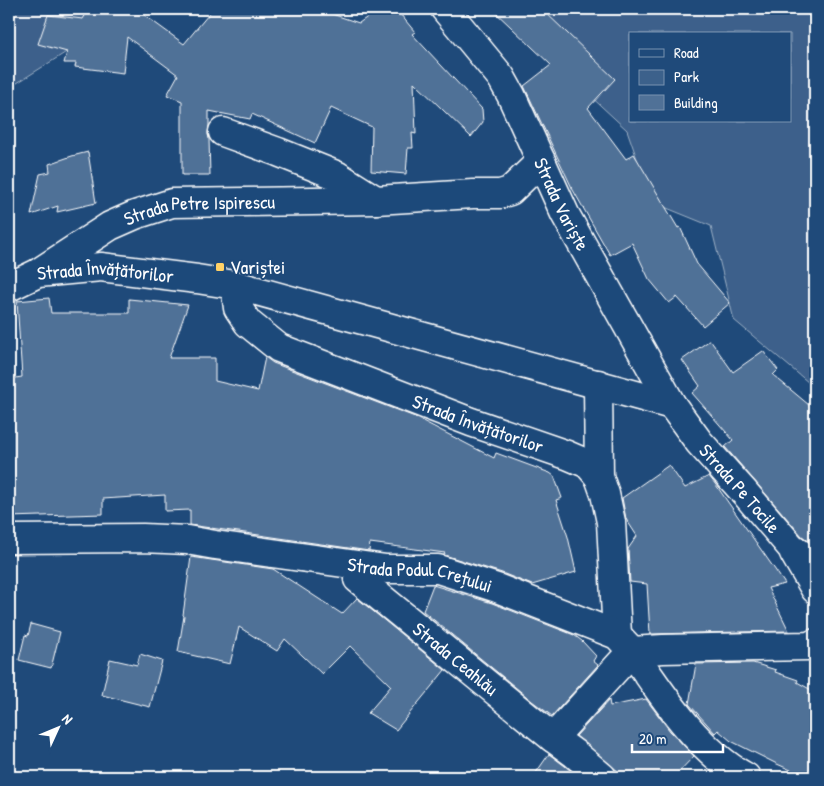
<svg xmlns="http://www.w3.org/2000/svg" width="824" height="786" font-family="'Patrick Hand',sans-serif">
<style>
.green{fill:#3c618b;stroke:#9eb0c5;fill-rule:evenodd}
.building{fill:#507197;stroke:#fff}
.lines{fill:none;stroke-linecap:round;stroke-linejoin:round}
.minor-casing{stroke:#fff;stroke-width:31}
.minor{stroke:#1f4a7a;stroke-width:28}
.poi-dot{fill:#ffd166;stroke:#1f4a7a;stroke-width:2}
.labels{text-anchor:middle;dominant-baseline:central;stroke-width:4;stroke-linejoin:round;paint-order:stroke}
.street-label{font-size:19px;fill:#fff;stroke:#1f4a7a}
.poi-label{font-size:19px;fill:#fff;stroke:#1f4a7a;text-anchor:start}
</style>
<rect width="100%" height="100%" fill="#1f4a7a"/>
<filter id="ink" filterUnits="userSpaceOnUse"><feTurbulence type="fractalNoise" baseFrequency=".02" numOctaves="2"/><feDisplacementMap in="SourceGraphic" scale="10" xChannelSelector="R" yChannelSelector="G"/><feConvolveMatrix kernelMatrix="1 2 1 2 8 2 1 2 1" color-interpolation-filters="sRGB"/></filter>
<g filter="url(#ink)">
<!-- green -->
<path class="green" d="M 9,9 L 135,9 L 9,88 Z
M 496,9 L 815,9 L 815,388 L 734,320 L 711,226 L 652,202 L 627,130 ZM 630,34 L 790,34 L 790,121 L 630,121 Z"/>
<!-- building -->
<path class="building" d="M 89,9 L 136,9 L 184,44 L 213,9 L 317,9 L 359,23 L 379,9 L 396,9 L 415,32 L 412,34 L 482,109 L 483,122 L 471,137 L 414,82 L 416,134 L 412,133 L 413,148 L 408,148 L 406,174 L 371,171 L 372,127 L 331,108 L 315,143 L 252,114 L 250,119 L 209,111 L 209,125 L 208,134 L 209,139 L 210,175 L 182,175 L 182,101 L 167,95 L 178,75 L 127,37 L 123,73 L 75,67 L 76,63 L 64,63 L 67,52 L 38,44 L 48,15 L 83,19 Z
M 492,9 L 542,9 L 615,79 L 588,108 L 626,159 L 634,154 L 678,228 L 680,227 L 697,264 L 730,303 L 703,326 L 677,297 L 669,303 L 649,279 L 632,243 L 610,255 L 573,190 L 524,86 L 551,65 Z
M 88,152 L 96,203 L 57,212 L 58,206 L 31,215 L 40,174 L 50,172 L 49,164 L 72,156 Z
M 49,298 L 51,313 L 129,313 L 129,299 L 188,305 L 169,358 L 215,358 L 215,381 L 258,391 L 265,357 L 273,363 L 415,417 L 494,458 L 496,453 L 550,473 L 554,476 L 562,498 L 556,500 L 568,537 L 576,572 L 532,585 L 502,573 L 444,555 L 445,553 L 370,543 L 369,551 L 190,525 L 190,510 L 165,511 L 165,495 L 103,499 L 103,514 L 9,517 L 9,379 L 22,377 L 17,301 Z
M 710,340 L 733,372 L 763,351 L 778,370 L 773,375 L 815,410 L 815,546 L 802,536 L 725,447 L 733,440 L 692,393 L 700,386 L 682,360 Z
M 669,465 L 685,488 L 709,476 L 716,485 L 785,584 L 768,588 L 789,631 L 650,634 L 647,584 L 630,582 L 628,549 L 637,536 L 626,519 L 622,498 Z
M 191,557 L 273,569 L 342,614 L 357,598 L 445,670 L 396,730 L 368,713 L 391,686 L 350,646 L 322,674 L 285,639 L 277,651 L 239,627 L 230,664 L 178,652 L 184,616 L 183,615 Z
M 433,585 L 492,603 L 574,635 L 582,641 L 596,656 L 593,661 L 598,665 L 552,716 L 532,701 L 423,611 Z
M 31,624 L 60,632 L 51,668 L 19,660 L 25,635 L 28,636 Z
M 140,654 L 162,661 L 150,707 L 102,695 L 110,659 L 137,665 Z
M 753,663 L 776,670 L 775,672 L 798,680 L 797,682 L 815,692 L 815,777 L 807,777 L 777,764 L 731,741 L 718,730 L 715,733 L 689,704 L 696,664 Z
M 646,699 L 670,731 L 694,756 L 674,777 L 625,777 L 576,736 L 609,700 L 610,706 Z
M 549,754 L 565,766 L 578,777 L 533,777 Z"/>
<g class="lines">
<defs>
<g id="minor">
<path id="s1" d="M 445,9 L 501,77 L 511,95 L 565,214 L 672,405 L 699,442 L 745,493 L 791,547 L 815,565"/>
<path d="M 223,132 L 278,152 L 338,176 L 376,200"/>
<path id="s2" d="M 41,271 L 110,226 L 135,215 L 172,203 L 376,200 L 473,194 L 500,194 L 510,191 L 541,161"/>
<path id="s3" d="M 235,285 L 238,308 L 248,323 L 279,348 L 471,422 L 567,455 L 588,464 L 599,477 L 605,494 L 611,522 L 617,635"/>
<path id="s4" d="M 9,287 L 38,273 L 101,267 L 197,279 L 235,285 L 672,405"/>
<path d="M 598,384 L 599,477"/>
<path id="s5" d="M 9,539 L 143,538 L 187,540 L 215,545 L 386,569 L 438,569 L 497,588 L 617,635 L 632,651 L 663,649 L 809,646 L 815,643"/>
<path d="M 794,553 L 815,589"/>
<path id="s6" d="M 358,579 L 553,738 L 575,754 L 602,777"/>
<path d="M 553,738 L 632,651 C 663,696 697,750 746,777"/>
</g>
</defs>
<!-- minor casing -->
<use href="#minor" class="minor-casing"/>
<!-- minor -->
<use href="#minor" class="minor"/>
</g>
</g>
<!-- markers -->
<rect class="poi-dot" x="215" y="262" width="10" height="10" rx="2.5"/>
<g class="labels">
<!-- street labels -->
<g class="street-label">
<text stroke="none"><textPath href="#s1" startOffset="229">Strada Variște</textPath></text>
<text stroke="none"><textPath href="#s2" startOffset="175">Strada Petre Ispirescu</textPath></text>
<text stroke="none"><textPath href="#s4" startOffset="100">Strada Învățătorilor</textPath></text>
<text stroke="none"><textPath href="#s3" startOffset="294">Strada Învățătorilor</textPath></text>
<text stroke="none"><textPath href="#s1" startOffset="566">Strada Pe Tocile</textPath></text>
<text stroke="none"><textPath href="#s5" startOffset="414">Strada Podul Crețului</textPath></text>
<text stroke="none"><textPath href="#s6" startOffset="126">Strada Ceahlău</textPath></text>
</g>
<!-- poi labels -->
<g class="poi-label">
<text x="230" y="267">Variștei</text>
</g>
</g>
<!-- margin -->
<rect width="824" height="786" fill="none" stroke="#1f4a7a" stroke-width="30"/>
<rect x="15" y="15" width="794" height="756" fill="none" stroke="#fff" stroke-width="2" filter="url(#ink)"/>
<!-- legend -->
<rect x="629" y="32" width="162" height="90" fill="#1f4a7a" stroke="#7992af"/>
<rect x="639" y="49" width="25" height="8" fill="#1f4a7a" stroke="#7992af"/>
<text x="674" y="58" font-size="15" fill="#ffffff">Road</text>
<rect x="639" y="70" width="25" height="15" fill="#3c618b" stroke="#7992af"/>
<text x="674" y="82" font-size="15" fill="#ffffff">Park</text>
<rect x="639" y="95" width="25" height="15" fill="#507197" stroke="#7992af"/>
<text x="674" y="108" font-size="15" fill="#ffffff">Building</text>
<!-- north arrow -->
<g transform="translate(58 728) rotate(46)" stroke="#1f4a7a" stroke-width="4" paint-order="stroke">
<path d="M0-4L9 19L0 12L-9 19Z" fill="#ffffff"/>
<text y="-8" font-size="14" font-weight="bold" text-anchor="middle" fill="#ffffff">N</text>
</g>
<!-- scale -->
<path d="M632 744v8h91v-8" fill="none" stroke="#ffffff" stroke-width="2.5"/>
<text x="639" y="744" font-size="15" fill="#ffffff" stroke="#1f4a7a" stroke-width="4" paint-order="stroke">20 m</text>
</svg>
